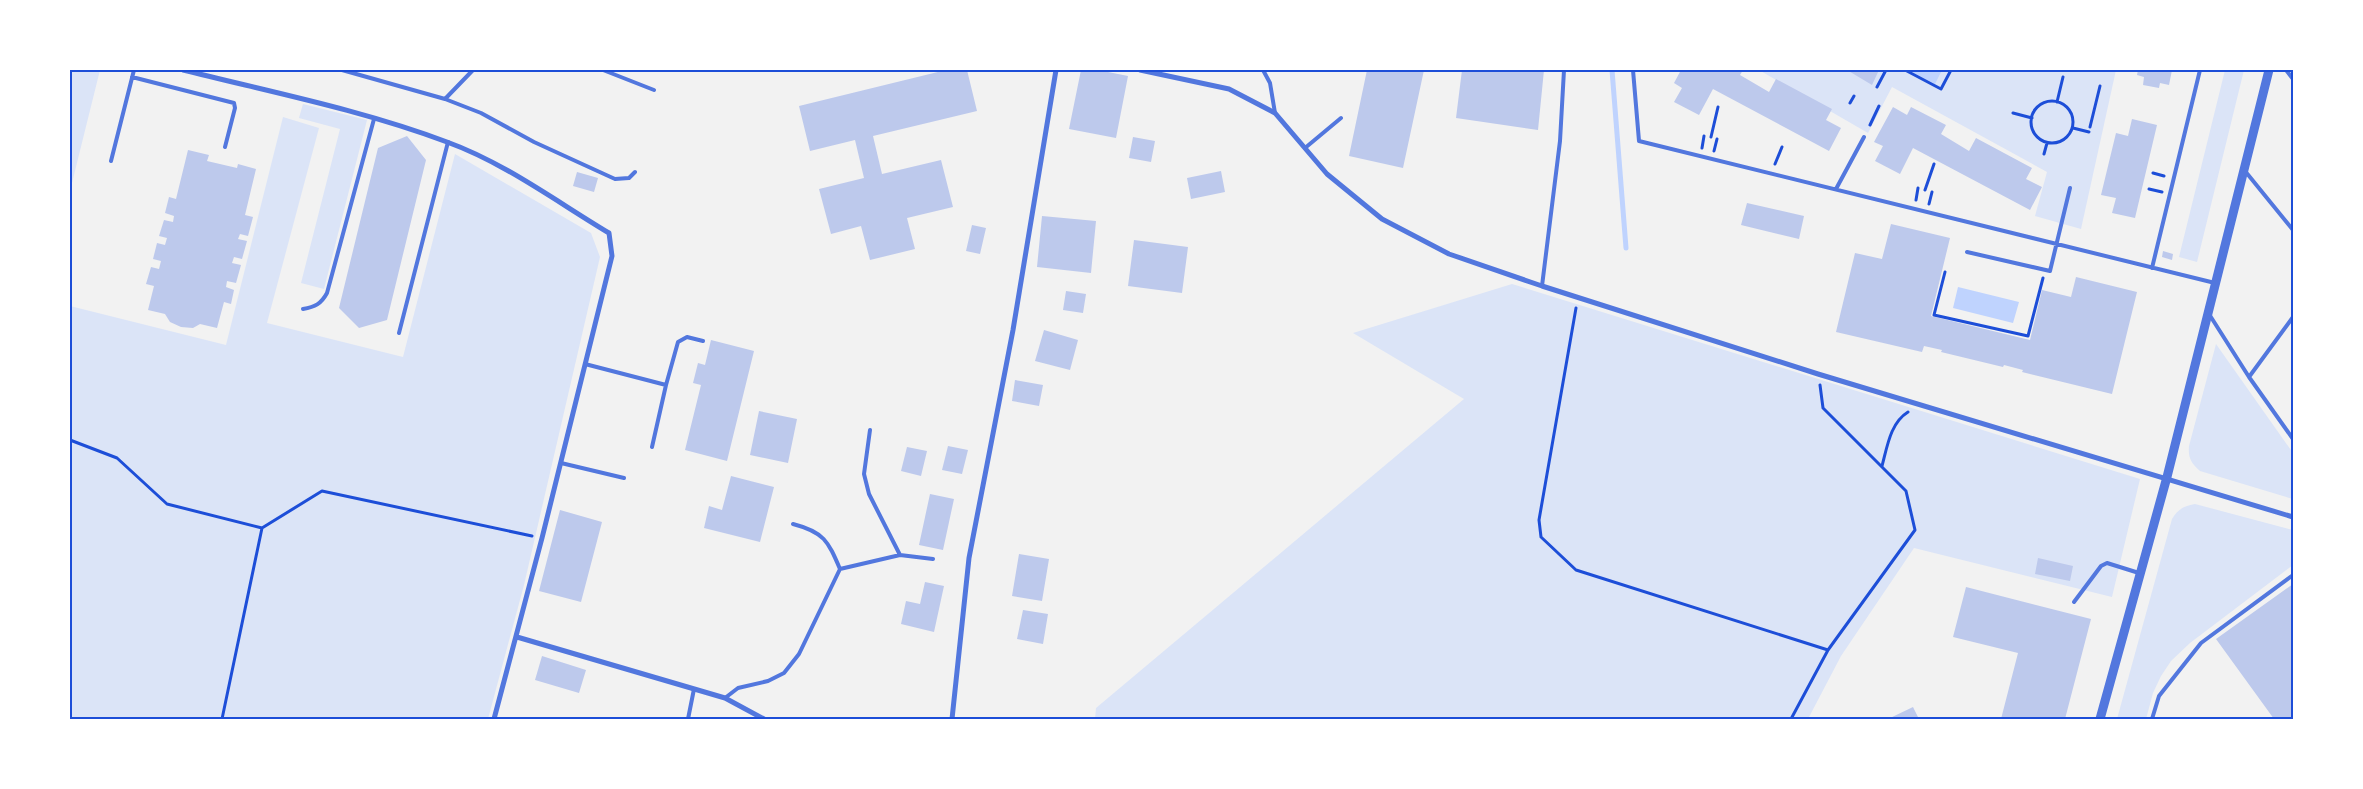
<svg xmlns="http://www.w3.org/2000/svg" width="2363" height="789" font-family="'DM Sans',sans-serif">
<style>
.green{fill:#dbe4f7}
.water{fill:#bfd3fe}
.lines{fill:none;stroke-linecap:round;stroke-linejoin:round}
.stream{stroke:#bfd3fe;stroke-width:5}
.building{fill:#bdc9ec}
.path{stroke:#1d4ed8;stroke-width:3}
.service{stroke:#5277de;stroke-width:4}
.minor{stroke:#5277de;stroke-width:5}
.tertiary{stroke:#5277de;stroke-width:9}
.neatline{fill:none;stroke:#1d4ed8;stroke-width:2}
</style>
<rect width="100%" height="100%" fill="#f2f2f2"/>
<!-- green -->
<path class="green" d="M 70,70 L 100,70 L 70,191 Z
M 1759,70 L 2116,70 L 2081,229 L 2035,216 L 2047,172 L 1892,87 L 1868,133 Z
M 2225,70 L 2244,70 L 2197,262 L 2179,257 Z
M 303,104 L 367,120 L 324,289 L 301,283 L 340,129 L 299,118 Z
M 283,117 L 319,128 L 267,323 L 403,357 L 455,154 L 591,233 L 600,257 L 524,585 L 488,719 L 70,719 L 70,306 L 226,345 Z
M 1512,284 L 2140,479 L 2112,597 L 1914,548 L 1841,656 L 1808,719 L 1095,719 L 1096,708 L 1464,399 L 1353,333 Z
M 2216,344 L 2293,453 L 2293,499 L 2200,471 C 2191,463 2188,458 2189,446 Z
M 2195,504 L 2293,530 L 2293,565 L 2190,643 L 2171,661 L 2161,676 L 2153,693 L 2146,719 L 2117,719 L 2172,519 C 2178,509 2184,506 2195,504 Z"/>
<!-- water -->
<path class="water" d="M 1908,70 L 1942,70 L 1935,84 Z
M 1958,287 L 2019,302 L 2013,323 L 1953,308 Z"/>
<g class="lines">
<!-- stream -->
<path class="stream" d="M 1612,70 L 1626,248"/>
</g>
<!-- building -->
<path class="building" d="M 946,70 L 967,70 L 977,111 L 873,136 L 882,174 L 941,160 L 953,207 L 907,218 L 915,249 L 870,260 L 861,226 L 831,234 L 819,189 L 864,178 L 855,140 L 810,151 L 799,106 Z
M 1081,70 L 1098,70 L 1128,76 L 1116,138 L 1069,129 Z
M 1367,70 L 1424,70 L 1403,168 L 1349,156 Z
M 1462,70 L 1544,70 L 1538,130 L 1456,118 Z
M 1681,70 L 1743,70 L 1740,75 L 1769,92 L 1776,79 L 1832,109 L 1826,120 L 1841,128 L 1829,151 L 1713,89 L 1699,115 L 1674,102 L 1682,88 L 1674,83 Z
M 1847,70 L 1879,70 L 1872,85 Z
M 2138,70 L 2172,70 L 2169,85 L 2160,83 L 2159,88 L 2143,85 L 2144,77 L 2137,75 Z
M 1893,107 L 1907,115 L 1911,107 L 1946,125 L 1941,134 L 1969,151 L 1976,138 L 2032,168 L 2026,179 L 2042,187 L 2030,210 L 1913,148 L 1900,174 L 1875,161 L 1883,146 L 1874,142 Z
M 2132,119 L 2157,125 L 2135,218 L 2112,213 L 2116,198 L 2101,195 L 2116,133 L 2128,136 Z
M 407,136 L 426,160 L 387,320 L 359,328 L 339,308 L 378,148 Z
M 1133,137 L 1155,141 L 1151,162 L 1129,158 Z
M 188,150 L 209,155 L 207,161 L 237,168 L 238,164 L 256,169 L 245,215 L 253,217 L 248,236 L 240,234 L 238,239 L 247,241 L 242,259 L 234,257 L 232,263 L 241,265 L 236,283 L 227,281 L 226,287 L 234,290 L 231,304 L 224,302 L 217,328 L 200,324 L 193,328 L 181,327 L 170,322 L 165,314 L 148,310 L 154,286 L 146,284 L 151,267 L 159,269 L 161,261 L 153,259 L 157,243 L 165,245 L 167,238 L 159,236 L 164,220 L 173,222 L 174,216 L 165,213 L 169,197 L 176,199 Z
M 1221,171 L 1225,192 L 1191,199 L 1187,178 Z
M 577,172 L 598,178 L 594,192 L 573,186 Z
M 1747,203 L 1804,216 L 1799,239 L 1741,225 Z
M 1042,216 L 1096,221 L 1091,273 L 1037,267 Z
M 1891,224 L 1950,238 L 1931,316 L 2030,340 L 2042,290 L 2071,297 L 2076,277 L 2137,292 L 2112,394 L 2022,372 L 2023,370 L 2004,365 L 2003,367 L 1941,352 L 1942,350 L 1924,346 L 1922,352 L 1836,332 L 1855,253 L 1882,259 Z
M 972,225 L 986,228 L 980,254 L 966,251 Z
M 1134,240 L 1188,247 L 1182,293 L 1128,286 Z
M 2163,251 L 2173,254 L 2172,260 L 2162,257 Z
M 1066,291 L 1086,294 L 1083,313 L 1063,310 Z
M 1044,330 L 1078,340 L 1070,370 L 1035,361 Z
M 711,340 L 754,351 L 727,461 L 685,450 L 701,385 L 693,383 L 698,363 L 705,365 Z
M 1015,380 L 1043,385 L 1039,406 L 1012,401 Z
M 759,411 L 797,419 L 788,463 L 750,455 Z
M 948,446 L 968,450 L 962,474 L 942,470 Z
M 907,447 L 927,451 L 921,476 L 901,471 Z
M 731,476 L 774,487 L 760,542 L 704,528 L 709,506 L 722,510 Z
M 930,494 L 954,499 L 943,550 L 919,545 Z
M 560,510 L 602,522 L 581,602 L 539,591 Z
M 1019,554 L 1049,559 L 1042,601 L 1012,596 Z
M 2038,558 L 2073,566 L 2070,581 L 2035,574 Z
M 925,582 L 944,586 L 934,632 L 901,624 L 906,601 L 920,604 Z
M 2293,584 L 2293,719 L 2274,719 L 2216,639 Z
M 1966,587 L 2091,619 L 2065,719 L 2001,719 L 2018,653 L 1953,637 Z
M 1023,610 L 1048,614 L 1043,644 L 1017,639 Z
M 542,656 L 586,670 L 579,693 L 535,680 Z
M 1913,707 L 1919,719 L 1888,719 Z"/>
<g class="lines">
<!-- path -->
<path class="path" d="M 1905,70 L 1941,89 L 1951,70
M 1877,87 L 1886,70
M2031 122a21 21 0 1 1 42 0a21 21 0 1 1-42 0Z
M 2057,102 L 2063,77
M 1850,103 L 1854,96
M 2013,113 L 2032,118
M 1870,125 L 1879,106
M 2090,127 L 2100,86
M 2073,128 L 2089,132
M 1711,137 L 1718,107
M 1702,148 L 1704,136
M 1714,151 L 1717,139
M 2044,154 L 2047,143
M 1775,164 L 1782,147
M 2153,173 L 2164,176
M 2149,189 L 2162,192
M 1925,190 L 1934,164
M 1916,200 L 1918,188
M 1929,204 L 1932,192
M 1945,272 L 1934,315 L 2028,336 L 2043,278
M 1576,308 L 1539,520 L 1541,537 L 1576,570 L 1828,650 L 1915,530 L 1906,491 L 1823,408 L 1820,385
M 70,440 L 117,458 L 167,504 L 262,528
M 1882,466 C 1887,448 1890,423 1908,412
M 222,719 L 262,528 L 322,491 L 532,536
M 1791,719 L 1828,650"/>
<!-- service -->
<path class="service" d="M 342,70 L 445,99 L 481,113 L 534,142 L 615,179 L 629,178 L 635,172
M 603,70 L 654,90
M 1263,70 L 1270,83 L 1275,113
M 1633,70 L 1639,141 L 2215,283
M 2286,70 L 2293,79
M 132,77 L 234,103 L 235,108 L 225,147
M 445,99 L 473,70
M 1305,148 L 1341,118
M 111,161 L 134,70
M 2245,171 L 2293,230
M 1836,189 L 1864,137
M 1967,252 L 2050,271 L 2070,188
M 2152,268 L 2200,70
M 1542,286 L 1560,141 L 1564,70
M 303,309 C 315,307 321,304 327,293 L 374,119
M 2209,314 L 2249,377 L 2293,439
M 399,333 L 448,142
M 585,364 L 666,385 L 678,342 L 687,337 L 703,341
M 2249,377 L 2293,317
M 870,430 L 864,474 L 869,494 L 900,555
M 652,447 L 666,385
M 561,463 L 624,478
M 793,524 C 824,532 828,541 840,569
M 2074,602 L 2101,566 L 2107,563 L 2139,573
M 725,698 L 738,688 L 768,681 L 784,673 L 799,654 L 840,569 L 900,555 L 933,559
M 688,719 L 694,689
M 2152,719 L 2159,696 L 2201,643 L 2293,575"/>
<!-- minor -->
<path class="minor" d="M 183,70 C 271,92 362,110 447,142 C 505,163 557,202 609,233 L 612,256 L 542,538 L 494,719
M 1140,70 L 1229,89 L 1275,113 L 1327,174 L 1382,219 L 1449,254 L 1542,286 L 1818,374 L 2293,517
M 517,637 L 725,698 L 764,719
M 952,719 L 969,558 L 1013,330 L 1056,70"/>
<!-- tertiary -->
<path class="tertiary" d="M 2100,719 L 2167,477 L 2269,70"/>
</g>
<!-- border -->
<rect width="2363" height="789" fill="none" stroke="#ffffff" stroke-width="142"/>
<rect x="71" y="71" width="2221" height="647" class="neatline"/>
</svg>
